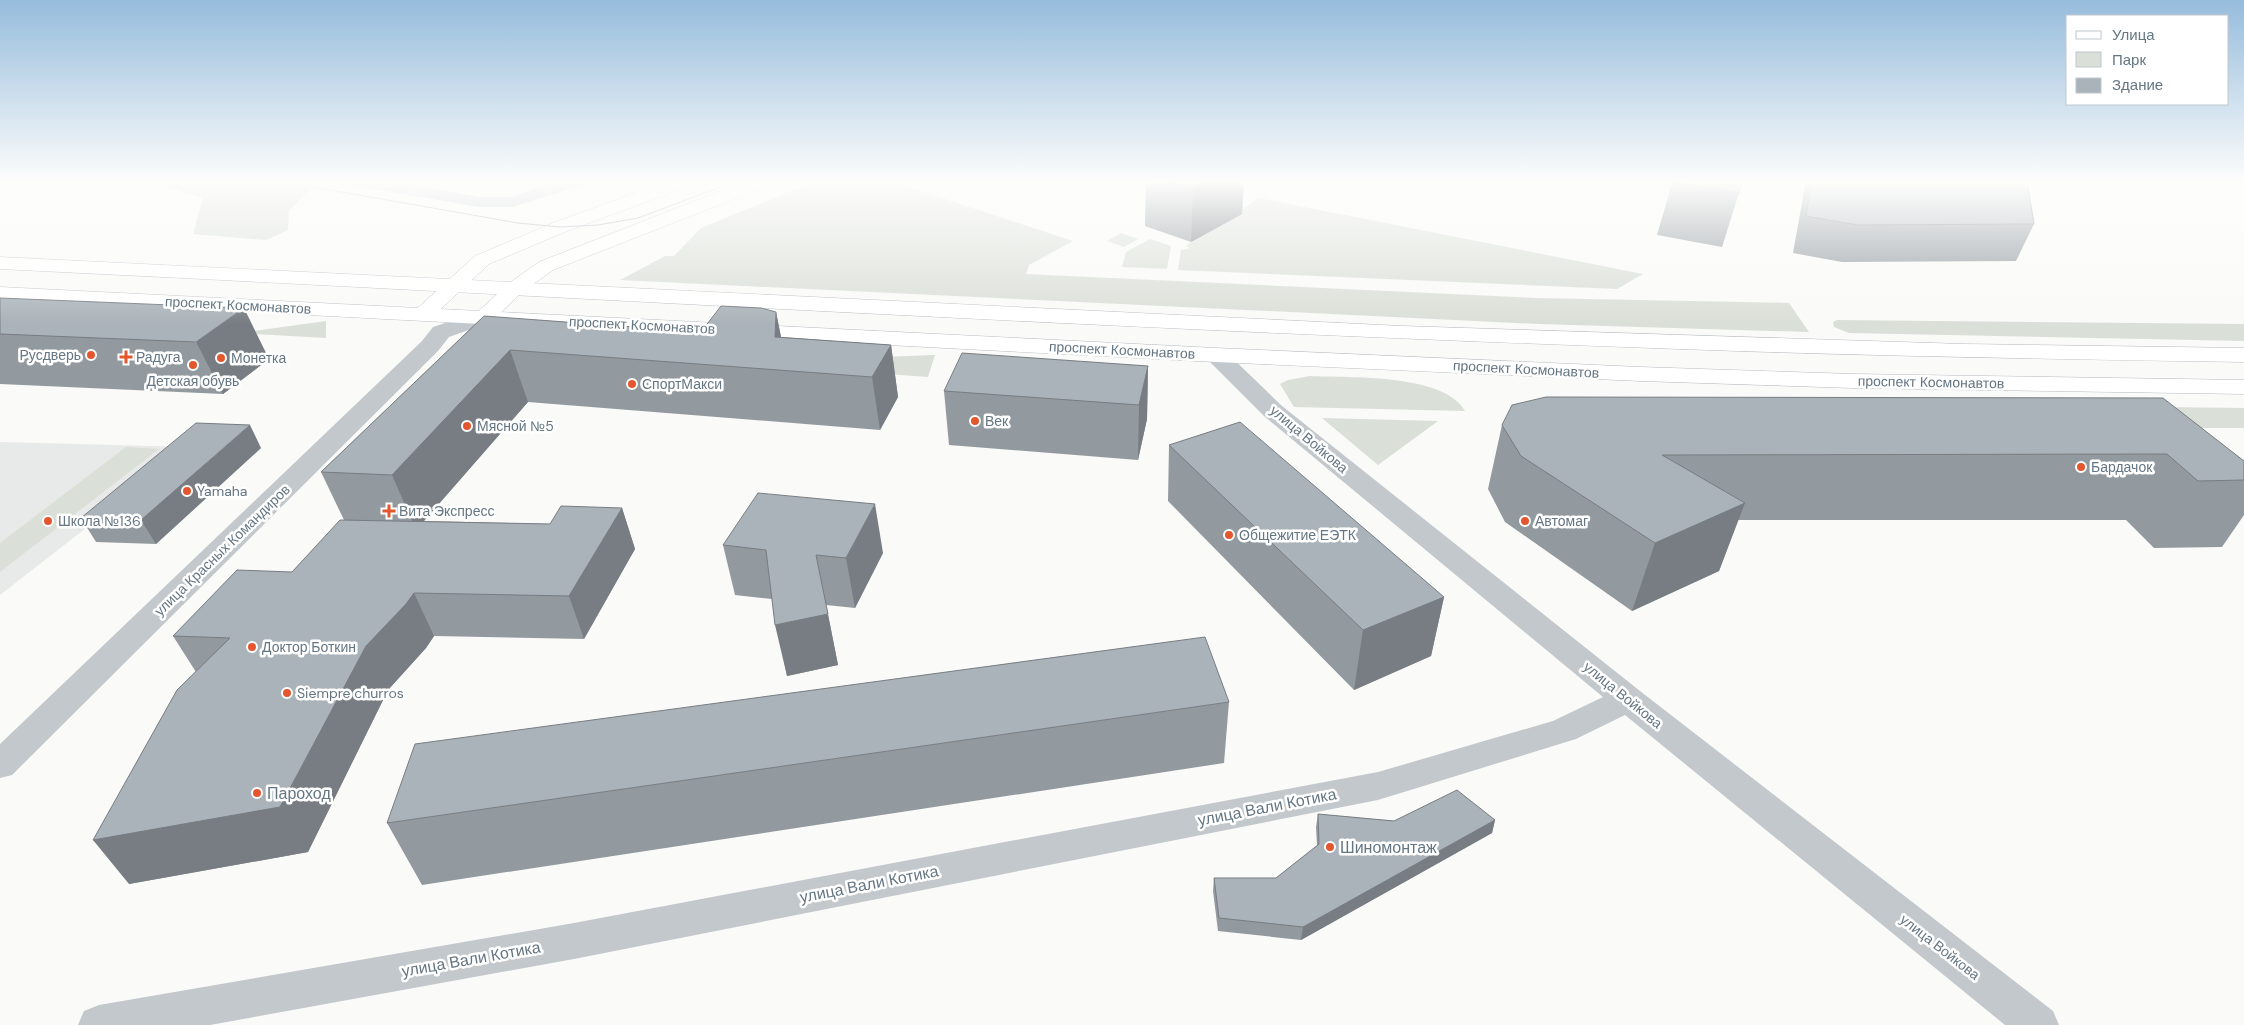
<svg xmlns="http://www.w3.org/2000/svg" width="2244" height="1025" font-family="'DM Sans',sans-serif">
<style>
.built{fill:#e8e9e9}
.green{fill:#dadfd7}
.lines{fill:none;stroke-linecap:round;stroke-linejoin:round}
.secondary-casing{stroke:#b3babf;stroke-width:1}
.primary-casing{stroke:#b5babe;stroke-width:1}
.minor{fill:#c3c8cc;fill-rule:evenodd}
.tertiary{fill:#c3c8cc;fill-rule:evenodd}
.secondary{fill:#fff;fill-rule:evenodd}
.primary{fill:#fff;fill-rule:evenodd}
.tram{stroke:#a2aab0;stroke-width:1}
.wall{fill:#929a9f}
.shaded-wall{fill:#777d82}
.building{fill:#aab3b9;stroke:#777d82}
.poi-dot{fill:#e4572e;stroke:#fff;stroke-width:2}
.labels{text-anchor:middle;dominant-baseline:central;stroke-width:5;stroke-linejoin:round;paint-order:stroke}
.street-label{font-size:14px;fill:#657683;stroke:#fff}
.poi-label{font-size:14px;fill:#657683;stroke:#fff;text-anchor:start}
.near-poi-label{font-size:16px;fill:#657683;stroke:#fff;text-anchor:start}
.near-street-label{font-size:16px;fill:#657683;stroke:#fff}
</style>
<rect width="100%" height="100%" fill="#fafaf8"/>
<!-- built -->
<path class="built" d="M 0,442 L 190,447 L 0,595 Z"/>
<!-- green -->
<path class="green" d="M 144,180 L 271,180 L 311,188 L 289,211 L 288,230 L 266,240 L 193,234 L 203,198 Z
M 847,180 L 887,180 L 1073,241 L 1029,265 L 1026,274 L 1536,298 L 1789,303 L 1809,332 L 1539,324 L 620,280 L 665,256 L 674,256 L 701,228 L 816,181 L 832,187 Z
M 1259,198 L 1643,274 L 1617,289 L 1178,270 L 1181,250 L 1190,248 L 1186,246 L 1190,243 Z
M 1121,233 L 1138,239 L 1124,247 L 1107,241 Z
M 1150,239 L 1171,246 L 1167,269 L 1122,267 L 1126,252 Z
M 1837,320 L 2244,324 L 2244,341 L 1849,333 L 1834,327 L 1833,322 Z
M 326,321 L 326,338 L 95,325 L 254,331 Z
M 935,355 L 928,377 L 846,371 L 853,358 Z
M 1310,376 C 1348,378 1444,373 1465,411 L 1294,407 L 1280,384 L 1288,380 Z
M 2160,407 L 2244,408 L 2244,428 L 2155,428 Z
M 1322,418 L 1438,421 L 1378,465 Z
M 126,447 L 159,449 L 0,572 L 0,543 Z"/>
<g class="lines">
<defs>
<path id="secondary" d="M 671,180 L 697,180 L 695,184 L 567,231 L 489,264 L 430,319 L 422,320 L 414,319 L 411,314 L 475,256 L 553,223 Z
M 749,180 L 774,180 L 772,184 L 553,270 L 522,292 L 491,322 L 483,323 L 475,322 L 472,317 L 508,284 L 539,262 Z"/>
<path id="primary" d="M 0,257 L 1402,326 L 1963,344 L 2244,348 L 2244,362 C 2056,359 1868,356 1680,349 C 1120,330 560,296 0,269 Z
M 0,287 L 1216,348 L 1640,367 L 1853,374 L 2244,380 L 2244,394 L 1853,388 L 1640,381 L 1216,362 L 0,299 Z"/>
</defs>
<!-- secondary casing -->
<use href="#secondary" class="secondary-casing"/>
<!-- primary casing -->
<use href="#primary" class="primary-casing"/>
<!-- minor -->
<path class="minor" d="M 344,180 L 385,180 L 479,197 L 511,197 L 561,180 L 588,180 L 586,184 L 512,207 L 479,207 L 352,185 L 346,184 Z
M 1216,348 L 1224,350 L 1282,406 L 1640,691 L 2053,1011 L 2059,1025 L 2005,1025 L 1625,715 L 1576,739 L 1378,800 L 574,959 L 210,1025 L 78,1025 L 84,1011 L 99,1005 L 574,923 L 1378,772 L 1553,721 L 1603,697 L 1264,416 L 1208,360 L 1205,355 L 1208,350 Z"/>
<!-- tertiary -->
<path class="tertiary" d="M 483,311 L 491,312 L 494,317 L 491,322 L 449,337 L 438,351 L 12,775 L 0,778 L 0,744 L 422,341 L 433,327 Z"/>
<!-- secondary -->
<use href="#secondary" class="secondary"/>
<!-- primary -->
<use href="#primary" class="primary"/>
<!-- tram -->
<path class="tram" d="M 273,180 L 518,223 L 560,227 L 598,225 L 638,218 L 739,180"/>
</g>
<!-- wall -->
<path class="wall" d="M 1146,180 L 1244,180 L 1242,214 L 1191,242 L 1145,226 Z
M 1673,180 L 1743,180 L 1722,247 L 1657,235 Z
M 1806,180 L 2027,180 L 2034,224 L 2016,261 L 1842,262 L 1793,253 Z
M 0,298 L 269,359 L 223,394 L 0,384 Z
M 776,312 L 781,337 L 891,345 L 898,397 L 880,430 L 528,402 L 424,521 L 550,524 L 622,508 L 635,549 L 584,639 L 434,636 L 426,648 L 388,690 L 308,852 L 129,884 L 196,672 L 173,636 L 292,572 L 344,520 L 321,472 L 484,316 L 701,332 Z
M 1148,366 L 1147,419 L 1138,460 L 949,445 L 944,391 Z
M 1546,397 L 2244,461 L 2244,515 L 2222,547 L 2154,548 L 2126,520 L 1738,520 L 1719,571 L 1632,611 L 1505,522 L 1488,489 L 1502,425 Z
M 1169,445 L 1444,597 L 1431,656 L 1354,690 L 1168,501 Z
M 261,448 L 156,544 L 96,542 L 81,518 Z
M 723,545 L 883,553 L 855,608 L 826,605 L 838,665 L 787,676 L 772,599 L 735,595 Z
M 1229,702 L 1224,763 L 422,885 L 387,823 Z
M 1318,814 L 1394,821 L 1495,820 L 1492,833 L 1301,940 L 1218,931 L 1213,891 L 1214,878 L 1276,878 L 1317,846 L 1316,827 Z"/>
<!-- shaded-wall -->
<path class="shaded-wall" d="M 1209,180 L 1244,180 L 1242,214 L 1191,242 L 1193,188 Z
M 244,308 L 269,359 L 223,394 L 196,342 Z
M 776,312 L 786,362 L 775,337 Z
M 891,345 L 898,397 L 880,430 L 872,377 Z
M 510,350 L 528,402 L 416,530 L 392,475 Z
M 1148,366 L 1147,419 L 1138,460 L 1139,405 Z
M 250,425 L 261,448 L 156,544 L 141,520 Z
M 1745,503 L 1719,571 L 1632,611 L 1655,543 Z
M 875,504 L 883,553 L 855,608 L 846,558 Z
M 622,508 L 635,549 L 584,639 L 569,596 Z
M 414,593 L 434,636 L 426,648 L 388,690 L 308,852 L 129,884 L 93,840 L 366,646 Z
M 1444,597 L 1431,656 L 1354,690 L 1363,630 Z
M 828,614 L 838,665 L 787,676 L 775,625 Z
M 1495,820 L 1492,833 L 1301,940 L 1303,927 Z"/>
<!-- building -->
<path class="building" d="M 1167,180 L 1209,180 L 1193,188 Z
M 1673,180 L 1743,180 L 1739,193 L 1672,182 Z
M 1812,180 L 2027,180 L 2034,224 L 1857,225 L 1806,216 Z
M 0,298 L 244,308 L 196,342 L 0,334 Z
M 721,306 L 761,308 L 776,312 L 775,337 L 891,345 L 872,377 L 510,350 L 392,475 L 321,472 L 484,316 L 701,332 Z
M 962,353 L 1148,366 L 1139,405 L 944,391 Z
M 1546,397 L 2163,398 L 2244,461 L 2244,480 L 2198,481 L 2167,454 L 1662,455 L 1745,503 L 1655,543 L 1521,456 L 1502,425 L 1512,405 Z
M 1240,422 L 1444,597 L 1363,630 L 1169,445 Z
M 196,423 L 250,425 L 141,520 L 81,518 Z
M 758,493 L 875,504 L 846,558 L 816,555 L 828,614 L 775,625 L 766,550 L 723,545 Z
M 561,506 L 622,508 L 569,596 L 414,593 L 406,604 L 366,646 L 280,807 L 93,840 L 177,690 L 230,638 L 173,636 L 237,570 L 292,572 L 340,520 L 550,524 Z
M 1205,637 L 1229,702 L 387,823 L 415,744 Z
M 1457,790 L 1495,820 L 1303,927 L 1219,918 L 1214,878 L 1276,878 L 1319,844 L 1318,814 L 1394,821 Z"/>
<!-- sky -->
<linearGradient id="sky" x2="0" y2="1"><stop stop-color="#96bcdc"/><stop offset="0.56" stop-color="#fdfdfc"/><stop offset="1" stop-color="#fdfdfc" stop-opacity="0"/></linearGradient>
<rect width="2244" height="324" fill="url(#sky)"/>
<!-- markers -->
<g class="poi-dot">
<circle cx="91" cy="355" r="5"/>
<path d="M123.5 349.5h5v5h5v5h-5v5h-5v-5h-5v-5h5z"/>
<circle cx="221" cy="358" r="5"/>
<circle cx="193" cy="365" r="5"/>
<circle cx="632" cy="384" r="5"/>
<circle cx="975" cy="421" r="5"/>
<circle cx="467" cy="426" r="5"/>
<circle cx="2081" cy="467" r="5"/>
<circle cx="187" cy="491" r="5"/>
<path d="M386.5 503.5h5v5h5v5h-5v5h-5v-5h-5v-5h5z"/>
<circle cx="48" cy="521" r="5"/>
<circle cx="1525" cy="521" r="5"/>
<circle cx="1229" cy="535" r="5"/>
<circle cx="252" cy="647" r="5"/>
<circle cx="287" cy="693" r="5"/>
<circle cx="257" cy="793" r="5"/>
<circle cx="1330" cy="847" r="5"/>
</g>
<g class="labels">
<!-- street labels -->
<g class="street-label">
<text transform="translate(238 305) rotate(3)">проспект Космонавтов</text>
<text transform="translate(642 325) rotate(3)">проспект Космонавтов</text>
<text transform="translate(1122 350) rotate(3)">проспект Космонавтов</text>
<text transform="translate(1526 369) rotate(3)">проспект Космонавтов</text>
<text transform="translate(1931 382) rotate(1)">проспект Космонавтов</text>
<text transform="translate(1309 439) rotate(40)">улица Войкова</text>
<text transform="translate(222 550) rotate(-44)">улица Красных Командиров</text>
<text transform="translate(1623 695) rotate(39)">улица Войкова</text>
<text transform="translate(1940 947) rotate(38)">улица Войкова</text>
</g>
<!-- poi labels -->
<g class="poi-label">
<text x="81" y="355" text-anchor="end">Русдверь</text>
<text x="136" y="357">Радуга</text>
<text x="231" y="358">Монетка</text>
<text x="193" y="381" text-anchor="middle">Детская обувь</text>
<text x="642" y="384">СпортМакси</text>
<text x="985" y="421">Век</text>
<text x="477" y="426">Мясной №5</text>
<text x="2091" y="467">Бардачок</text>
<text x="197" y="491">Yamaha</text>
<text x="399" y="511">Вита Экспресс</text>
<text x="58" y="521">Школа №136</text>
<text x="1535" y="521">Автомаг</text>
<text x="1239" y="535">Общежитие ЕЭТК</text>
<text x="262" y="647">Доктор Боткин</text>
<text x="297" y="693">Siempre churros</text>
</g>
<!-- near-poi labels -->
<g class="near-poi-label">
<text x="267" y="793">Пароход</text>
<text x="1340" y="847">Шиномонтаж</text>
</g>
<!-- near-street labels -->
<g class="near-street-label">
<text transform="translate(1267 807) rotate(-11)">улица Вали Котика</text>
<text transform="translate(869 884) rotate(-11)">улица Вали Котика</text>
<text transform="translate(471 959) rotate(-10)">улица Вали Котика</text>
</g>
</g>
<!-- legend -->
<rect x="2066" y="15" width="162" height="90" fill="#ffffff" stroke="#c1c8cd"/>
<rect x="2076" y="31" width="25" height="8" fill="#ffffff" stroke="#c1c8cd"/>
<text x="2112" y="40" font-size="15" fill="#657683">Улица</text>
<rect x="2076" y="52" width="25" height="15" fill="#dadfd7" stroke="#c1c8cd"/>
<text x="2112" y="65" font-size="15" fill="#657683">Парк</text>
<rect x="2076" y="78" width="25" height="15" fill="#aab3b9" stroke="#c1c8cd"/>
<text x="2112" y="90" font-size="15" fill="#657683">Здание</text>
</svg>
